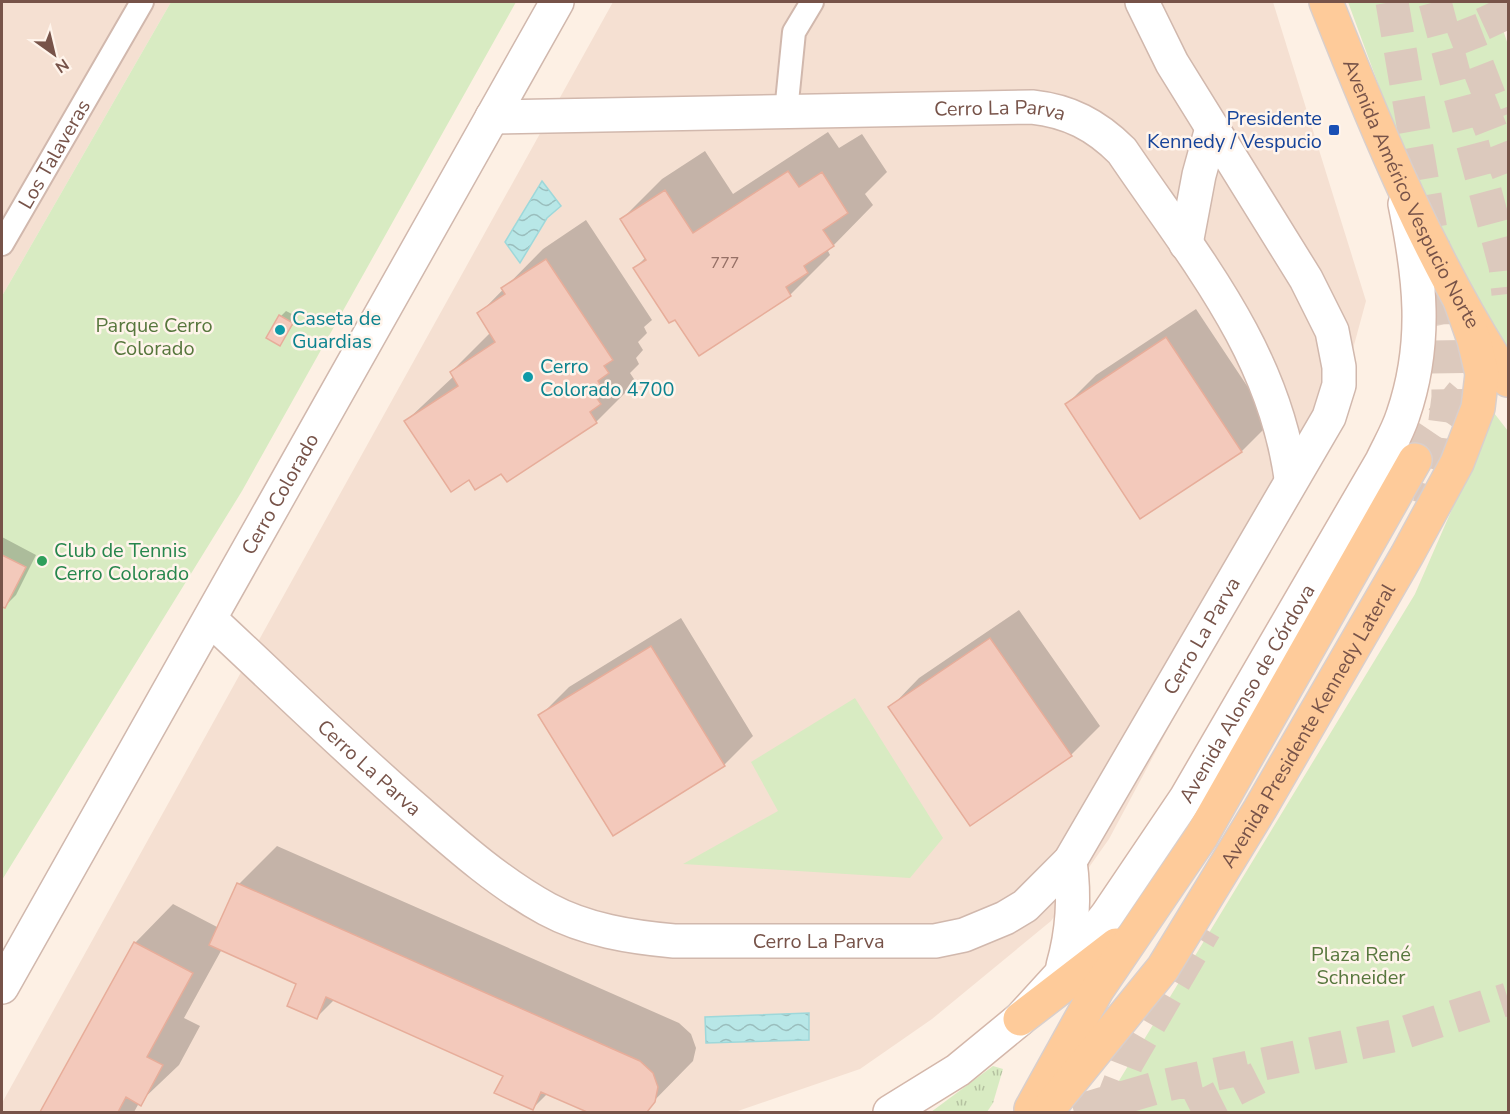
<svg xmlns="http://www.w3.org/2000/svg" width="1510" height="1114" font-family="'Nunito Sans',sans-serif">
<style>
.residential{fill:#f5e0d2}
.grass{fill:url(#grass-tufts)}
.park{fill:#d8ebc2}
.water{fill:url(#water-waves);stroke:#9ed8da;stroke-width:1.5}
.shadow{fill:#0003}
.building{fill:#f3c9bb;stroke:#e7ad9a;stroke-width:1.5}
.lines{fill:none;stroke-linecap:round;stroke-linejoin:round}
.primary-tunnel{stroke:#dcc9bd;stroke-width:33;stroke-dasharray:33 16;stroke-linecap:butt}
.motorway-tunnel{stroke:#dcc9bd;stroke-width:33;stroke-dasharray:33 16;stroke-linecap:butt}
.service-casing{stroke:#d1b8ad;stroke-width:26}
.minor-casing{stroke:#d1b8ad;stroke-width:36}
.tertiary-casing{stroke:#d1b8ad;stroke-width:36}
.secondary-casing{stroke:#d4b7aa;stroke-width:36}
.primary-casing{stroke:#d9cfcc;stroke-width:36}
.service{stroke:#fff;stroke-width:22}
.minor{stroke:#fff;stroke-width:33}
.tertiary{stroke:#fff;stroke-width:33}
.secondary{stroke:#fff;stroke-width:33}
.primary{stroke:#fecb9a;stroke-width:33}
.transit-dot{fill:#1a4fb4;stroke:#fff4eb;stroke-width:2}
.culture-dot{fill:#0f9aa8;stroke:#fff4eb;stroke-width:2}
.leisure-dot{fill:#2e9e5b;stroke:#fff4eb;stroke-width:2}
.labels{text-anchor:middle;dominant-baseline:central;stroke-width:5;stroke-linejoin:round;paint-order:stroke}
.number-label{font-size:16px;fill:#967066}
.street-label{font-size:20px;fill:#775349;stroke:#fff4eb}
.transit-label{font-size:20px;fill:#164399;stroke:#fff4eb;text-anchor:end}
.culture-label{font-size:20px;fill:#0d838f;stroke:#fff4eb;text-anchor:start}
.park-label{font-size:20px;fill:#57773d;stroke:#fff4eb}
.leisure-label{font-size:20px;fill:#27864d;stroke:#fff4eb;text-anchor:start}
</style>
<defs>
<pattern id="grass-tufts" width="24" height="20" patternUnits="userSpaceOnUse" patternTransform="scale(1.5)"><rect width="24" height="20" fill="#d8ebc2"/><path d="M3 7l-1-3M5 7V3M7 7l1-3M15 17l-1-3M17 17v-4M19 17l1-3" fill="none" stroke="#b4c1a0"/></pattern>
<pattern id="water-waves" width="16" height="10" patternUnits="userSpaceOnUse" patternTransform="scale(1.5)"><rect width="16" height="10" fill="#b8e7e7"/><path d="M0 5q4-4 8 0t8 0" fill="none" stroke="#9abebd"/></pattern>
</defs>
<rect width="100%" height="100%" fill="#fdf0e4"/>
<!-- residential -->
<path class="residential" d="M 2,2 L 171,2 L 2,296 Z
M 613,2 L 1273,2 L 1366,301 L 1338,404 L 1282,516 L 1109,839 L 1051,921 L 932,1019 L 860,1069 L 735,1112 L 2,1112 L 2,1103 Z"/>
<!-- grass -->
<path class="grass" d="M 993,1066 L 1003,1069 L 993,1103 L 987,1112 L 931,1112 Z"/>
<!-- park -->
<path class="park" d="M 171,2 L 516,2 L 242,491 L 2,880 L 2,296 Z
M 1348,2 L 1494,2 L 1508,45 L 1508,366 L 1420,198 Z
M 1494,413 L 1508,431 L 1508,1112 L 1100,1112 L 1415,594 Z
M 855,698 L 943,838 L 910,878 L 683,864 L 778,811 L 751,762 Z"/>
<!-- water -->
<path class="water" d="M 542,181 L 561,206 L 547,218 L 520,263 L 505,242 Z
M 809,1013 L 809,1040 L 706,1043 L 705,1017 Z"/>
<!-- shadow -->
<path class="shadow" d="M 828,132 L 839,148 L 862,134 L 887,172 L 865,194 L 873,205 L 828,251 L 830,255 L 791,294 L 699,354 L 675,317 L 635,268 L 646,257 L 622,219 L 662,179 L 705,151 L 733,194 Z
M 586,220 L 652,320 L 644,327 L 647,333 L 638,342 L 643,350 L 636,358 L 639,364 L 630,373 L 636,382 L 596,422 L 508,480 L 502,472 L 469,478 L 406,421 L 454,376 L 451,372 L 491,332 L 479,314 L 543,249 Z
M 1196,309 L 1271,422 L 1242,451 L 1067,404 L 1096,375 Z
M 286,311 L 298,317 L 280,344 L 281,316 Z
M 2,537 L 36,555 L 16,595 L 4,607 L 2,605 Z
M 1019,610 L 1100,726 L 1071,755 L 890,708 L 919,678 Z
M 681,618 L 753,736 L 724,765 L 540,716 L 569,687 Z
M 277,846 L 679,1023 L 691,1034 L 696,1048 L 693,1061 L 643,1112 L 590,1112 L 548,1093 L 533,1108 L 505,1075 L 335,999 L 317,1017 L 298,983 L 222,949 L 184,1018 L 200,1026 L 179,1065 L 139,1103 L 134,1112 L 42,1112 L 135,943 L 173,904 L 219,928 L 239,884 Z"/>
<!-- building -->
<path class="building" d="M 788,171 L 799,187 L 822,172 L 848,213 L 823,230 L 834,246 L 804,266 L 808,273 L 786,287 L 791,296 L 699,356 L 675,320 L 669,323 L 633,268 L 646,260 L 620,219 L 665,190 L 693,233 Z
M 546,259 L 613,360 L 604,366 L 609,373 L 598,381 L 604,391 L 596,397 L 601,404 L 590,412 L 597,423 L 507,482 L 501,474 L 475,490 L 469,480 L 451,492 L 404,421 L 458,386 L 450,372 L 495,342 L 477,313 L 505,294 L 501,288 Z
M 279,315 L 293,323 L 280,346 L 266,338 Z
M 1166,337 L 1242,452 L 1140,519 L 1065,404 Z
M 2,555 L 26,567 L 5,608 L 2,607 Z
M 990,638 L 1072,756 L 970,826 L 888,707 Z
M 651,646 L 725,766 L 613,836 L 538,715 Z
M 237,883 L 640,1061 L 653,1073 L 658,1087 L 655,1102 L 647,1112 L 587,1112 L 541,1092 L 533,1110 L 494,1093 L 503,1076 L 326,997 L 317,1019 L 287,1006 L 296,984 L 209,945 Z
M 134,942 L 193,973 L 147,1057 L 163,1065 L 141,1106 L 126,1097 L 118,1112 L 40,1112 Z"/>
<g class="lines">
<!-- primary-tunnel -->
<path class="primary-tunnel" d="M 1415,460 C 1438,423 1462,388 1495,360"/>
<!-- motorway-tunnel -->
<path class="motorway-tunnel" d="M 1392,2 L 1447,324 L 1448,397 L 1439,468 L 1429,505
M 1435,2 L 1505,266 L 1508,294
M 1491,2 L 1508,39
M 1460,20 L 1498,118
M 1479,99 L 1508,173
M 1074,1112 L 1166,1085 L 1393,1036 L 1508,999
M 1108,1112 L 1127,1063 L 1205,929
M 1191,1112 L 1258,1078"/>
<defs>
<g id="service">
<path d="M 786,112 L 794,32 L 812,2"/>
<path id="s1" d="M 2,244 L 142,2"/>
</g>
<g id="minor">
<path id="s2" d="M 492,117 L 1032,107 C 1069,111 1096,125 1122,151 C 1193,256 1273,349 1291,478"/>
<path d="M 1186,244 L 1199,175 L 1212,128"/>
<path id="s3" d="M 210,619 C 280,684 348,751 420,813 C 460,848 501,884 547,909 C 586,930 630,937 674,941 L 935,941 L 964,935 L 1005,918 L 1025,906 L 1070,861 L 1329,417 L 1339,385 L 1339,367 L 1332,331 L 1306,279 L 1172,63 L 1142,2"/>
</g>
<g id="tertiary">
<path id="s4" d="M 2,987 L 557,2"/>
</g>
<g id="secondary">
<path d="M 1063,966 C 1073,931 1075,897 1070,861"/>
<path id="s5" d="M 890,1112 L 958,1070 L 1020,1019 L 1061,974 L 1107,915 L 1186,798 L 1382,461 C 1389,446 1398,431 1403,415 C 1428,342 1420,277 1405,204"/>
</g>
<g id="primary">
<path id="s6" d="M 1326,2 C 1377,131 1431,263 1508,380"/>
<path d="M 1020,1019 L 1116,945"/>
<path d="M 1031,1109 L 1097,990 L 1201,837 L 1415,460"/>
<path id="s7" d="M 1046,1112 L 1163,968 L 1260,809 L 1407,555 L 1457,463 L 1478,408 L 1482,374 L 1474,340 L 1461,303"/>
</g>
</defs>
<!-- service casing -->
<use href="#service" class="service-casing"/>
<!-- minor casing -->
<use href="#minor" class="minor-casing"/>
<!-- tertiary casing -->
<use href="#tertiary" class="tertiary-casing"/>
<!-- secondary casing -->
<use href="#secondary" class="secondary-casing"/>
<!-- primary casing -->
<use href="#primary" class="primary-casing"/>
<!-- service -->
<use href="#service" class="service"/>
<!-- minor -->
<use href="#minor" class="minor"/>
<!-- tertiary -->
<use href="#tertiary" class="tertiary"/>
<!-- secondary -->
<use href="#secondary" class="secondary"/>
<!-- primary -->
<use href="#primary" class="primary"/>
</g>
<!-- markers -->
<rect class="transit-dot" x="1328" y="124" width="12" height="12" rx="3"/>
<g class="culture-dot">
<circle cx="280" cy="330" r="6"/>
<circle cx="528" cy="377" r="6"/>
</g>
<circle class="leisure-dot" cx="42" cy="561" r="6"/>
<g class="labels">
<!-- number labels -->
<g class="number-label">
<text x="725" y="263">777</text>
</g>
<!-- street labels -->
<g class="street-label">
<text stroke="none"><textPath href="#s2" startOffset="508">Cerro La Parva</textPath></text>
<text stroke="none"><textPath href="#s1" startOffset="104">Los Talaveras</textPath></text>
<text stroke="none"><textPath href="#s6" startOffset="210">Avenida Américo Vespucio Norte</textPath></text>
<text stroke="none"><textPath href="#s4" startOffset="566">Cerro Colorado</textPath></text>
<text stroke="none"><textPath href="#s3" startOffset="1260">Cerro La Parva</textPath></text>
<text stroke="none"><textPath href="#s5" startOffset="558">Avenida Alonso de Córdova</textPath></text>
<text stroke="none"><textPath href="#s7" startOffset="468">Avenida Presidente Kennedy Lateral</textPath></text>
<text stroke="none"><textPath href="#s3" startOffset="218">Cerro La Parva</textPath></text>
<text stroke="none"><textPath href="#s3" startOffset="722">Cerro La Parva</textPath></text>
</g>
<!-- transit labels -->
<g class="transit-label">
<text x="1322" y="118">Presidente<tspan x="1322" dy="23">Kennedy / Vespucio</tspan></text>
</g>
<!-- culture labels -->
<g class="culture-label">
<text x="292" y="318">Caseta de<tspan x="292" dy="23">Guardias</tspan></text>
<text x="540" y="366">Cerro<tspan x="540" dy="23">Colorado 4700</tspan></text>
</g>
<!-- park labels -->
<g class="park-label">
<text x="154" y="325">Parque Cerro<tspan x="154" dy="23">Colorado</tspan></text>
<text x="1361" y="954">Plaza René<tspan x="1361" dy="23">Schneider</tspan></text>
</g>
<!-- leisure labels -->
<g class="leisure-label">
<text x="54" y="550">Club de Tennis<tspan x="54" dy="23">Cerro Colorado</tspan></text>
</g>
</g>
<!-- border -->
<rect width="1510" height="1114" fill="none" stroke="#775349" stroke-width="6"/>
<!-- north arrow -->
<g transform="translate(54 54) rotate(146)" stroke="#fff4eb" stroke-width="4.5" paint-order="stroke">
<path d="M0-4.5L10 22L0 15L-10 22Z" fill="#775349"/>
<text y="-9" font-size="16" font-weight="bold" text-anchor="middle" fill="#775349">N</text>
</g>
</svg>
